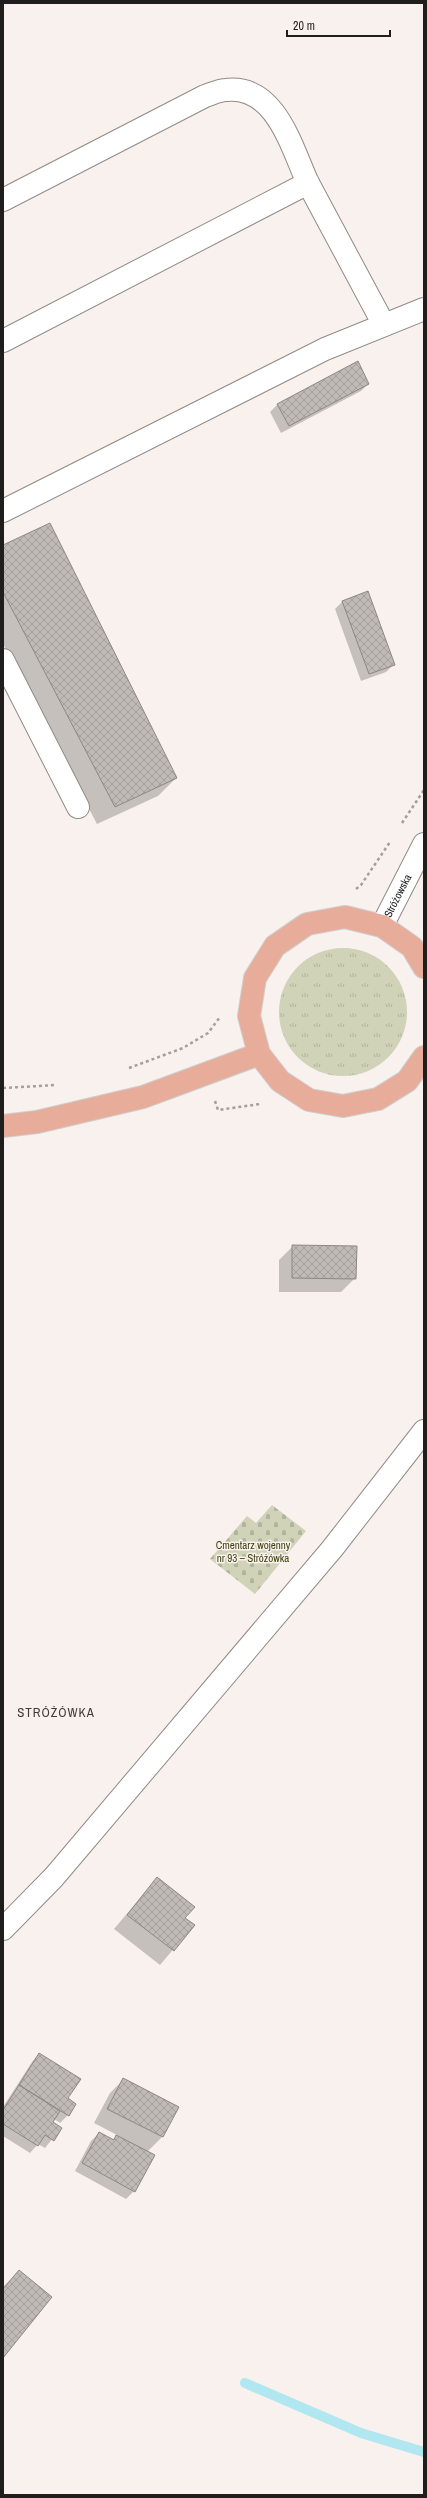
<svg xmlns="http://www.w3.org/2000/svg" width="427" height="2498" font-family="'Archivo Narrow',sans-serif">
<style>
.grass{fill:url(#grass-tufts)}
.cemetery{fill:url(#cemetery-stones)}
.shadow{fill:#0003}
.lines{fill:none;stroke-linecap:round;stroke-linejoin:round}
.stream{stroke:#b0e7f0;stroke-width:10}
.building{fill:url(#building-cross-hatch);stroke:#8e8884}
.minor-casing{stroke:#918b87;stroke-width:24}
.major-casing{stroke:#cececd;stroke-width:24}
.path{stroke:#a49f9b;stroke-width:2.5;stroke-dasharray:3 3;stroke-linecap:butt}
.minor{stroke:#fff;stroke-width:22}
.major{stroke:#e8ac9b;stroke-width:22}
.labels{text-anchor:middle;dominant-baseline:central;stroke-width:3;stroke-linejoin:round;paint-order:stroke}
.street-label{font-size:11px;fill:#201e1c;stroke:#f8f1ed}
.park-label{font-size:11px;fill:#3e410e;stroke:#f8f1ed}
.quarter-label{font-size:13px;letter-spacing:1px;fill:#403b38;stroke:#f8f1ed}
</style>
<defs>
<pattern id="grass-tufts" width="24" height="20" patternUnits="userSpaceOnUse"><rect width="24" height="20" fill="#d0d3b8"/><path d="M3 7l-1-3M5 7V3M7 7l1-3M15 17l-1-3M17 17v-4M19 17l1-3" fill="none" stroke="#b2b59e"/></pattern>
<pattern id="cemetery-stones" width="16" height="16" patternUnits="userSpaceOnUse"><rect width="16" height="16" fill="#d0d3b8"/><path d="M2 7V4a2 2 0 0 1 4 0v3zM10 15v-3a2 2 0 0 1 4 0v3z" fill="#b2b59e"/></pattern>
<pattern id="building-cross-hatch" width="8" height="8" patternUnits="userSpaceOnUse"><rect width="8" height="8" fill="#c0bab6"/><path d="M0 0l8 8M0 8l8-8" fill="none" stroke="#a59f9c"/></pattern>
</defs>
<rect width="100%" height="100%" fill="#f8f1ed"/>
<!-- grass -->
<path class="grass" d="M279 1012a64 64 0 1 1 128 0a64 64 0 1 1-128 0Z"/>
<!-- cemetery -->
<path class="cemetery" d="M 272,1505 L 306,1531 L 255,1594 L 210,1559 L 247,1516 L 256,1523 Z"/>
<!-- shadow -->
<path class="shadow" d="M 368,384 L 361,391 L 281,433 L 270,412 L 278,404 Z
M 3,547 L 176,778 L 158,796 L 97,824 L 3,644 Z
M 343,601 L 393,665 L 386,672 L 361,681 L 335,609 Z
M 293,1246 L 355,1278 L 341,1292 L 279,1292 L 279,1260 Z
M 157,1878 L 184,1918 L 193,1926 L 160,1965 L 114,1929 Z
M 39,2054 L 66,2099 L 68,2115 L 60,2123 L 54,2119 L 52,2122 L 61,2128 L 45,2148 L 38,2144 L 30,2153 L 3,2136 L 3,2107 L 32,2062 Z
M 124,2079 L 177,2107 L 162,2137 L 147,2152 L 134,2191 L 126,2199 L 75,2171 L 91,2141 L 99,2133 L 112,2140 L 117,2135 L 94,2123 L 110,2093 Z
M 19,2271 L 3,2357 L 3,2287 Z"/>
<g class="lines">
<!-- stream -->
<path class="stream" d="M 245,2383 L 361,2433 L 424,2452"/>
</g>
<!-- building -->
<path class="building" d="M 358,361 L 369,384 L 289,426 L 277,404 Z
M 50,523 L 177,778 L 115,807 L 3,592 L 3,545 Z
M 368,591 L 395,665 L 369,674 L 342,601 Z
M 292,1245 L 357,1246 L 356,1279 L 292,1278 Z
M 157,1877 L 195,1907 L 185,1918 L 195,1925 L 174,1951 L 127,1915 Z
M 39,2053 L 81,2079 L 68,2098 L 76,2104 L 69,2116 L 19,2085 Z
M 123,2078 L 179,2107 L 163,2137 L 107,2109 Z
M 19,2085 L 60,2111 L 53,2122 L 62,2128 L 54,2141 L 45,2135 L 38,2146 L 3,2124 L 3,2110 Z
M 99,2132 L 114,2140 L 116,2135 L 155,2155 L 135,2192 L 82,2163 Z
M 19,2270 L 52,2297 L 3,2358 L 3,2289 Z"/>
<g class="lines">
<defs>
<g id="minor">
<path d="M 308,183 L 384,325"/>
<path d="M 3,200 L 205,96 C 212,94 219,90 226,90 C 276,84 292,149 308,183 L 3,341"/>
<path d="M 3,511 L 325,349 L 424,309"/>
<path d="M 3,660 L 78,807"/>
<path id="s1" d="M 382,926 L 424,844"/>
<path d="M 3,1929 L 54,1877 L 332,1549 L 424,1431"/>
</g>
<path id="major" d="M 424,967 L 412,947 L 382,926 L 345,917 L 307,924 L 275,946 L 255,978 L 249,1016 L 259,1054 L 280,1081 L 309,1100 L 343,1106 L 378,1099 L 407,1081 L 424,1057
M 3,1126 L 37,1122 L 143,1097 L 259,1054"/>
</defs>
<!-- minor casing -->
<use href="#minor" class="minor-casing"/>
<!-- major casing -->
<use href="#major" class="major-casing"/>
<!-- path -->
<path class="path" d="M 402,823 L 424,790
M 356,889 L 361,885 L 390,842
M 129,1068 L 183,1048 L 208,1033 L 220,1017
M 3,1088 L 56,1085
M 215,1101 L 218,1110 L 260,1104"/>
<!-- minor -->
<use href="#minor" class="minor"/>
<!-- major -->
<use href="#major" class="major"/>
</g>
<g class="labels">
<!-- street labels -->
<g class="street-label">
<text stroke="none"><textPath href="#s1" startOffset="34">Stróżowska</textPath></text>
</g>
<!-- park labels -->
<g class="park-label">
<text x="253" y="1545">Cmentarz wojenny<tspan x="253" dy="13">nr 93 – Stróżówka</tspan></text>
</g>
<!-- quarter labels -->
<g class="quarter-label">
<text x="56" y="1712">STRÓŻÓWKA</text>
</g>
</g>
<!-- border -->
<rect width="427" height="2498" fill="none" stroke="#201e1c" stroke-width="8"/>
<!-- scale -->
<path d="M287 30v6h103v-6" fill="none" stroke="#201e1c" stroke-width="2"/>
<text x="293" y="30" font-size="12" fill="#201e1c" stroke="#f8f1ed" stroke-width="3" paint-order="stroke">20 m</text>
</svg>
